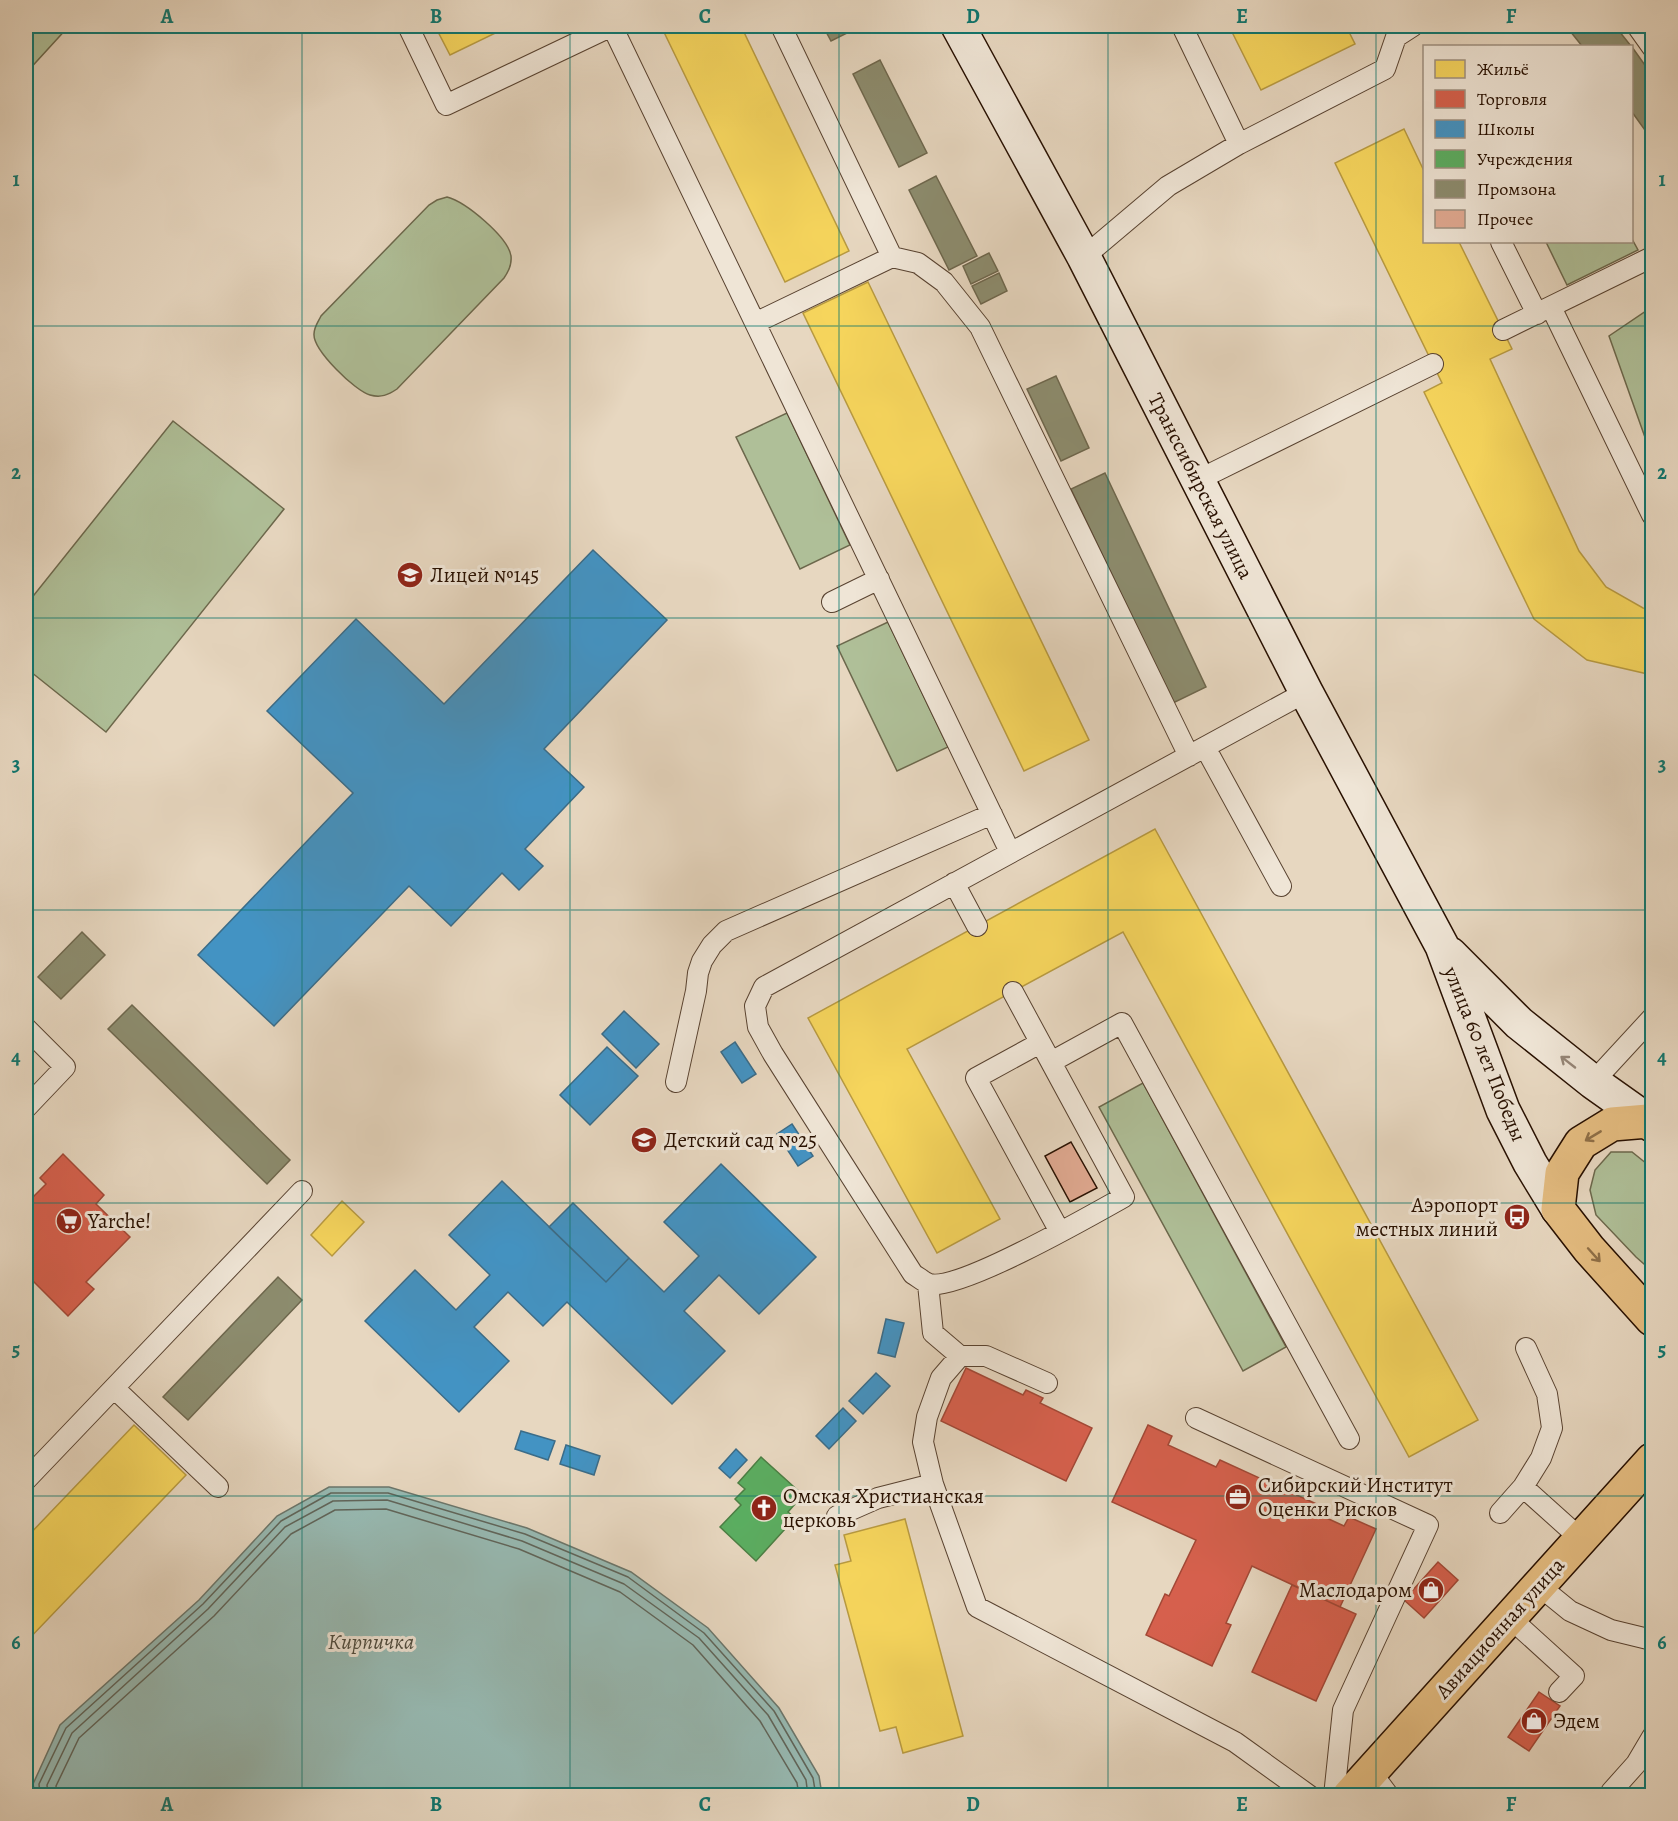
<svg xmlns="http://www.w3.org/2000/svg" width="1678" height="1821" font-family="Alegreya,serif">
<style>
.green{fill:#afbf98;stroke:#6c684c;stroke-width:1.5}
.water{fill:#97bab3;stroke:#6b766b;stroke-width:1.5}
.homes{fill:#f6d55c;stroke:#b89a40;stroke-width:1.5}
.shops{fill:#d6604d;stroke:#a24836;stroke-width:1.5}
.schools{fill:#4393c3;stroke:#3b6c88;stroke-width:1.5}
.public{fill:#5aae61;stroke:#4b7f44;stroke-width:1.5}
.industry{fill:#8c8c6e;stroke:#6e674d;stroke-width:1.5}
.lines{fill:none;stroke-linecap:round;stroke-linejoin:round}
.shore{stroke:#60655a;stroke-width:1.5}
.building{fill:#e1aa92;stroke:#281000;stroke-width:1.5}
.lane-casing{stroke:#584230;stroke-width:22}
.secondary-casing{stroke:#281000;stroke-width:36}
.primary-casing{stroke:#281000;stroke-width:36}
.lane{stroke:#efe5d6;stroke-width:20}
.secondary{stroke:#efe5d6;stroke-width:33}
.primary{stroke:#e4bc80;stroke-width:33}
.oneway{stroke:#958576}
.oneway2{stroke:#8f6f46}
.grid{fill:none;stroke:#0f766e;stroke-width:1.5;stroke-opacity:0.55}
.labels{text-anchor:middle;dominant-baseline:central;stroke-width:6;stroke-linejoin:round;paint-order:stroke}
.street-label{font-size:21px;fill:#281000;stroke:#efe5d6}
.poi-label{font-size:21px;fill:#281000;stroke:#efe5d6;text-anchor:start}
.water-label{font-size:22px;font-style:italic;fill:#4f4c3f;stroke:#efe5d6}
.neatline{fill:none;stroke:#0f766e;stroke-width:2}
.grid-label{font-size:20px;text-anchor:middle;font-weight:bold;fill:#0f766e}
</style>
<rect width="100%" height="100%" fill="#e7d7c0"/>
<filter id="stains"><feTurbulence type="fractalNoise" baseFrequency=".00333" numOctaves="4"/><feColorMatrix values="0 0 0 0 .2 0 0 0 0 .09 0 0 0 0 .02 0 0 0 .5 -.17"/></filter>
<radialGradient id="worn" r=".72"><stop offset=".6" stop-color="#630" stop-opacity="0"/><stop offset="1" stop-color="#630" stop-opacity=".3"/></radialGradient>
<!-- green -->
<path class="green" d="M 26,26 L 69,26 L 26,73 Z
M 447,197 C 466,202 508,237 511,256 C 512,265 509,271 504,278 L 397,389 C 388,395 381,398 370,395 C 355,391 313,350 314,334 C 314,327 318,322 321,316 L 429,205 L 437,200 Z
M 1632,239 L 1638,250 L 1567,285 L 1546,242 L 1632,242 Z
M 1652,307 L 1652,457 L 1609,336 Z
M 787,413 L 850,545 L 800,569 L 736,437 Z
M 173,421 L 284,509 L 106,732 L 26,668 L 26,605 Z
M 888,622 L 948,747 L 897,771 L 837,646 Z
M 1143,1083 L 1286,1347 L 1243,1371 L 1099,1107 Z
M 1611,1152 L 1632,1152 L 1652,1168 L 1652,1271 L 1636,1257 L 1596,1215 L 1590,1190 L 1595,1170 Z"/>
<!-- water -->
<path class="water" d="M 329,1487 L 389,1487 L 527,1528 L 631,1572 L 708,1628 L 779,1708 L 819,1776 L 822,1795 L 35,1795 L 33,1784 L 60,1725 L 199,1600 L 277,1516 Z"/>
<!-- homes -->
<path class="homes" d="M 435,26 L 510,26 L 450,55 Z
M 661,26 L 741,26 L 849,251 L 785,282 Z
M 1229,26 L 1346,26 L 1355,44 L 1261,90 Z
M 1404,129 L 1424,171 L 1424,242 L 1459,242 L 1512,349 L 1490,359 L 1579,551 L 1606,587 L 1643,608 L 1652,609 L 1652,675 L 1587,660 L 1534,619 L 1424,392 L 1442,383 L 1335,163 Z
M 868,282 L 1089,740 L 1024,771 L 803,313 Z
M 1155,829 L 1478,1420 L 1409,1457 L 1123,932 L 907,1049 L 1000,1219 L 937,1253 L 808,1018 Z
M 342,1201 L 364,1222 L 332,1256 L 311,1235 Z
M 134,1425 L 186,1475 L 26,1642 L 26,1538 Z
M 905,1519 L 963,1736 L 903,1753 L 896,1727 L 880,1731 L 835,1565 L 851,1561 L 844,1535 Z"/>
<!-- shops -->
<path class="shops" d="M 63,1154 L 104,1195 L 96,1204 L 130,1237 L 86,1282 L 94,1289 L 68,1316 L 27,1275 L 26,1277 L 26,1204 L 46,1184 L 40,1178 Z
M 966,1368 L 1023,1395 L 1026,1390 L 1043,1398 L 1040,1403 L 1092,1428 L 1066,1481 L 941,1421 Z
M 1148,1425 L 1172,1436 L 1168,1445 L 1216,1467 L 1220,1460 L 1323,1507 L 1320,1515 L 1344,1526 L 1349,1517 L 1376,1529 L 1340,1607 L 1252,1566 L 1226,1623 L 1231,1625 L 1212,1666 L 1146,1635 L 1165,1594 L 1169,1596 L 1196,1540 L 1112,1502 Z
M 1438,1562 L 1458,1580 L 1424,1618 L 1404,1600 Z
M 1292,1585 L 1356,1614 L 1316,1701 L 1252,1672 Z
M 1539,1692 L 1560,1706 L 1529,1751 L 1508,1737 Z"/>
<!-- schools -->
<path class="schools" d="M 593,550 L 667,620 L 544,749 L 584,787 L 525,849 L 543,866 L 519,890 L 502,873 L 451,926 L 409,886 L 274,1026 L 198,955 L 353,793 L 267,711 L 356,619 L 444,704 Z
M 624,1011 L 659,1044 L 636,1068 L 602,1034 Z
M 735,1042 L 756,1074 L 742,1083 L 721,1052 Z
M 607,1047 L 638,1076 L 590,1125 L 560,1095 Z
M 792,1124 L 813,1156 L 798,1166 L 777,1134 Z
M 721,1164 L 816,1257 L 759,1314 L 719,1275 L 684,1311 L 725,1351 L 672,1404 L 567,1302 L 543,1326 L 508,1292 L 474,1327 L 509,1361 L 459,1412 L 365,1321 L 415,1270 L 456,1310 L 490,1275 L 449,1235 L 502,1181 L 606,1282 L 629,1258 L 664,1292 L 699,1256 L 664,1222 Z
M 573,1203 L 629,1258 L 606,1282 L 549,1227 Z
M 886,1319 L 904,1323 L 895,1357 L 878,1353 Z
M 876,1373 L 890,1386 L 863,1414 L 849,1401 Z
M 843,1408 L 856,1421 L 829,1449 L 816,1436 Z
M 521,1431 L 555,1441 L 548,1460 L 515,1449 Z
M 566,1445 L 600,1456 L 594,1475 L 560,1464 Z
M 736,1449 L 747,1460 L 730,1478 L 719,1468 Z"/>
<!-- public -->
<path class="public" d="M 761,1457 L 803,1495 L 788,1512 L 795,1518 L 756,1561 L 720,1527 L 741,1505 L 735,1499 L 745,1489 L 738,1483 Z"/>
<!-- industry -->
<path class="industry" d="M 823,26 L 858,26 L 859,27 L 831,41 Z
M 1566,26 L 1615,26 L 1631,46 L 1582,46 Z
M 1632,47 L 1652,75 L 1652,140 L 1632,112 Z
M 880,60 L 927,153 L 899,167 L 853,74 Z
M 936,176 L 977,256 L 949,270 L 909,190 Z
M 989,253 L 998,271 L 971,284 L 963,266 Z
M 999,273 L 1007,291 L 981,304 L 972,286 Z
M 1056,376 L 1089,448 L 1061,461 L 1027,389 Z
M 1105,473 L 1206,687 L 1173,703 L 1071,489 Z
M 82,932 L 105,955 L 61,999 L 38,977 Z
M 132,1005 L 290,1160 L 267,1184 L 108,1029 Z
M 278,1277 L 302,1300 L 188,1420 L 163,1397 Z"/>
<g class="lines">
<!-- shore -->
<path class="shore" d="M 40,1796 L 39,1784 L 66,1728 L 203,1604 L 281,1521 L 331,1493 L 388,1493 L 525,1534 L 628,1577 L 704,1633 L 774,1711 L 813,1778 L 816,1796
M 48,1796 L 47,1785 L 72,1733 L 208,1609 L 285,1527 L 333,1501 L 387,1500 L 522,1541 L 624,1584 L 699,1638 L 768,1715 L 806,1780 L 808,1796
M 57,1796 L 56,1786 L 79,1738 L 214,1616 L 291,1534 L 335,1510 L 386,1509 L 519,1549 L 620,1592 L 693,1645 L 760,1721 L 797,1783 L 799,1796"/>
</g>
<!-- building -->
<path class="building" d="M 1071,1142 L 1097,1188 L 1070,1202 L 1045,1156 Z"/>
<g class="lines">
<defs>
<path id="lane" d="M 408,26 L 446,105 L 612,26 L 1010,852
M 1182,26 L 1239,144
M 1637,26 L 1652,47
M 1501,242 L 1537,314
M 892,257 L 918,263 L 944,282 L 980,327 L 1189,756
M 1084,257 L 1168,186 L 1239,144 L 1385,69 L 1396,37 L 1413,26
M 1551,307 L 1652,515
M 755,323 L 892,257 L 781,26
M 1503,330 L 1652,257
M 1198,480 L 1433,364
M 832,602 L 879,579
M 1205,747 L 1281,886
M 954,883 L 977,926
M 1013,992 L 1124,1197 C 1092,1215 959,1291 929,1284 C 924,1282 918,1277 913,1274 L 773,1054 L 758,1027 L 755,1006 L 764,987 L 1306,692
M 26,1028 L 65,1067 L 26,1108
M 1040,1043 L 976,1078 L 1060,1232
M 1051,1062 L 1122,1023 L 1349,1439
M 676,1082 L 696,991 L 698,973 L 702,961 L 712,945 L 726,931 L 992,814
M 1593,1082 L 1652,1018
M 928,1284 L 933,1333 L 960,1356
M 1047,1383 L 986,1356 L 960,1356 L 941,1378 L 927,1417 L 923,1442 L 933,1484 L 977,1607 L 1235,1742 L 1310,1796
M 114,1388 L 218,1487
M 1196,1418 L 1428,1525 L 1343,1710 L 1334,1796
M 26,1480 L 302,1191
M 1523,1487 L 1581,1539
M 1500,1513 L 1523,1487 L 1541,1458 L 1552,1428 L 1547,1394 L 1526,1348
M 837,1516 L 878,1498 L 933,1484
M 1538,1585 L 1570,1611 L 1611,1630 L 1652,1640
M 1509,1617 L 1574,1676 L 1559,1692
M 1371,1772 L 1389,1796
M 1611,1792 L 1636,1764 L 1652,1737"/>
<path id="secondary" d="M 958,26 L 1084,257 L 1306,692 L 1442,946 L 1503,1110 L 1530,1163 L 1558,1209
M 1450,954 L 1519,1023 L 1593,1082 L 1648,1121"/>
<path id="primary" d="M 1652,1125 L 1648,1121 L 1612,1124 L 1581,1143 L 1562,1173 L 1558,1209 L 1589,1249 L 1652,1319
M 1349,1796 L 1652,1460"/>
</defs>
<!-- lane casing -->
<use href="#lane" class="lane-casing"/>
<!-- secondary casing -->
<use href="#secondary" class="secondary-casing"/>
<!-- primary casing -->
<use href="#primary" class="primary-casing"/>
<!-- lane -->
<use href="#lane" class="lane"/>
<!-- secondary -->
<use href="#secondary" class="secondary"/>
<!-- primary -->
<use href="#primary" class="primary"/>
</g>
<!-- one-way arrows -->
<defs><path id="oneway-shaft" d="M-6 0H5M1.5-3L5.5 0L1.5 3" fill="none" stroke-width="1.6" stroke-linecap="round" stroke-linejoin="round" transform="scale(1.5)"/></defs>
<use class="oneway" href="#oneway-shaft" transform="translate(1568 1062) rotate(-142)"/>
<g class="oneway2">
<use href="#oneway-shaft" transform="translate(1593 1136) rotate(149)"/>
<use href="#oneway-shaft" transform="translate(1594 1255) rotate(48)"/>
</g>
<!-- grid -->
<path class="grid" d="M 302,26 L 302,1796M 570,26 L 570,1796M 839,26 L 839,1796M 1108,26 L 1108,1796M 1376,26 L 1376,1796M 26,326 L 1652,326M 26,618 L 1652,618M 26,910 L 1652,910M 26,1203 L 1652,1203M 26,1496 L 1652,1496"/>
<!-- icons -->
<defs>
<symbol id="school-disc" viewBox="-11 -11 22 22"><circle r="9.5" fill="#8f2418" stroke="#efe5d6"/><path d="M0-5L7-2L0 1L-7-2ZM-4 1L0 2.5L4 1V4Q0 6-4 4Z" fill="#fff"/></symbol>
<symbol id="bus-disc" viewBox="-11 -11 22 22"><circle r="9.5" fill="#8f2418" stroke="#efe5d6"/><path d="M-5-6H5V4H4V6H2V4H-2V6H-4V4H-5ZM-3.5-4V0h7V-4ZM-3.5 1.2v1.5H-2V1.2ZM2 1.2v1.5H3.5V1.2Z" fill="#fff"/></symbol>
<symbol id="supermarket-disc" viewBox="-11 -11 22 22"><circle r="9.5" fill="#8f2418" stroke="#efe5d6"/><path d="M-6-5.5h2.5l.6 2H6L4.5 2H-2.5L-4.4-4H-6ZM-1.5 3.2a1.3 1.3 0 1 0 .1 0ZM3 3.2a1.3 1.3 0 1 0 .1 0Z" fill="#fff"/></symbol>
<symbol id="office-disc" viewBox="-11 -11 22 22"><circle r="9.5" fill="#8f2418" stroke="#efe5d6"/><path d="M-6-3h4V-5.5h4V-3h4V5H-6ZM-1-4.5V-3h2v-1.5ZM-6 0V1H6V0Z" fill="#fff"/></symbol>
<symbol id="church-disc" viewBox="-11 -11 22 22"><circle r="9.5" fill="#8f2418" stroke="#efe5d6"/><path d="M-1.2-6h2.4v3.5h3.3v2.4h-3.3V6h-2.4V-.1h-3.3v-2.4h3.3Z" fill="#fff"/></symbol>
<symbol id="shop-disc" viewBox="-11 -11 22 22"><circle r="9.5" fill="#8f2418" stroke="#efe5d6"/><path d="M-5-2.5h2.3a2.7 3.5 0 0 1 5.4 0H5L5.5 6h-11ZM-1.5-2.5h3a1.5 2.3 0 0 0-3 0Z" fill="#fff"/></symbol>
</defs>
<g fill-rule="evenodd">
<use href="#school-disc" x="395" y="560" width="30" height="30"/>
<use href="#school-disc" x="629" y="1125" width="30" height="30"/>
<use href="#bus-disc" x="1502" y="1202" width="30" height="30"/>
<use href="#supermarket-disc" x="54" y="1206" width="30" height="30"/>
<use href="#office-disc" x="1223" y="1482" width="30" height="30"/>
<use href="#church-disc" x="749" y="1493" width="30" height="30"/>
<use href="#shop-disc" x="1416" y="1575" width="30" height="30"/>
<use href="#shop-disc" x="1519" y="1706" width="30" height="30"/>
</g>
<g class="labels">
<!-- street labels -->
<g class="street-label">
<text transform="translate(1201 486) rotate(63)">Транссибирская улица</text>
<text transform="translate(1485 1054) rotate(68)">улица 60 лет Победы</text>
<text transform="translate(1500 1628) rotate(-48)">Авиационная улица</text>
</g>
<!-- poi labels -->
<g class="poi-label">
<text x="430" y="575">Лицей №145</text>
<text x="664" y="1140">Детский сад №25</text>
<text x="1498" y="1205" text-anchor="end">Аэропорт<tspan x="1498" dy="24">местных линий</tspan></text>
<text x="88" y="1221">Yarche!</text>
<text x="1258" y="1485">Сибирский Институт<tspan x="1258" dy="24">Оценки Рисков</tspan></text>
<text x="783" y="1496">Омская Христианская<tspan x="783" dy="24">церковь</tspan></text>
<text x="1412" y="1590" text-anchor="end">Маслодаром</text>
<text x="1553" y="1721">Эдем</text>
</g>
<!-- water labels -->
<g class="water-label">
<text x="371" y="1642">Кирпичка</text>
</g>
</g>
<!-- margin -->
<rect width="1678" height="1821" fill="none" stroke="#e7d7c0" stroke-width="66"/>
<!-- legend -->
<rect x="1423" y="45" width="210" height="198" fill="#efe5d6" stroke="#9f9080" stroke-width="1.5"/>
<rect x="1435" y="60" width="30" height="18" fill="#f6d55c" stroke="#9f9080" stroke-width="1.5"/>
<text x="1477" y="75" font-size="18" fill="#281000">Жильё</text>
<rect x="1435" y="90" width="30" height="18" fill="#d6604d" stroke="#9f9080" stroke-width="1.5"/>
<text x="1477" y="105" font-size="18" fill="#281000">Торговля</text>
<rect x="1435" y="120" width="30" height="18" fill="#4393c3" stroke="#9f9080" stroke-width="1.5"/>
<text x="1477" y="135" font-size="18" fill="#281000">Школы</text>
<rect x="1435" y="150" width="30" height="18" fill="#5aae61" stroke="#9f9080" stroke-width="1.5"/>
<text x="1477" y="165" font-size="18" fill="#281000">Учреждения</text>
<rect x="1435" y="180" width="30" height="18" fill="#8c8c6e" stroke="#9f9080" stroke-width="1.5"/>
<text x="1477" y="195" font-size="18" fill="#281000">Промзона</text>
<rect x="1435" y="210" width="30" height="18" fill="#e1aa92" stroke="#9f9080" stroke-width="1.5"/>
<text x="1477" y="225" font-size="18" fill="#281000">Прочее</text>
<rect x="33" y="33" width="1612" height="1755" class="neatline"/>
<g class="grid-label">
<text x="167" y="23">A</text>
<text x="436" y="23">B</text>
<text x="705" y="23">C</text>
<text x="973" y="23">D</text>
<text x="1242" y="23">E</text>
<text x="1511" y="23">F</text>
<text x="16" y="186">1</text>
<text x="1662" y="186">1</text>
<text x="16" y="479">2</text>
<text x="1662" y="479">2</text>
<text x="16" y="771">3</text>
<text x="1662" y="771">3</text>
<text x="16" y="1064">4</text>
<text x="1662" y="1064">4</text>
<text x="16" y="1356">5</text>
<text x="1662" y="1356">5</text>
<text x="16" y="1649">6</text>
<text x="1662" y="1649">6</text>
<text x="167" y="1811">A</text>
<text x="436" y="1811">B</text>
<text x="705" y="1811">C</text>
<text x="973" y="1811">D</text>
<text x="1242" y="1811">E</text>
<text x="1511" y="1811">F</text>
</g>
<rect width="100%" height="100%" filter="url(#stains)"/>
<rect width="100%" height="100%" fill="url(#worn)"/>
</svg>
